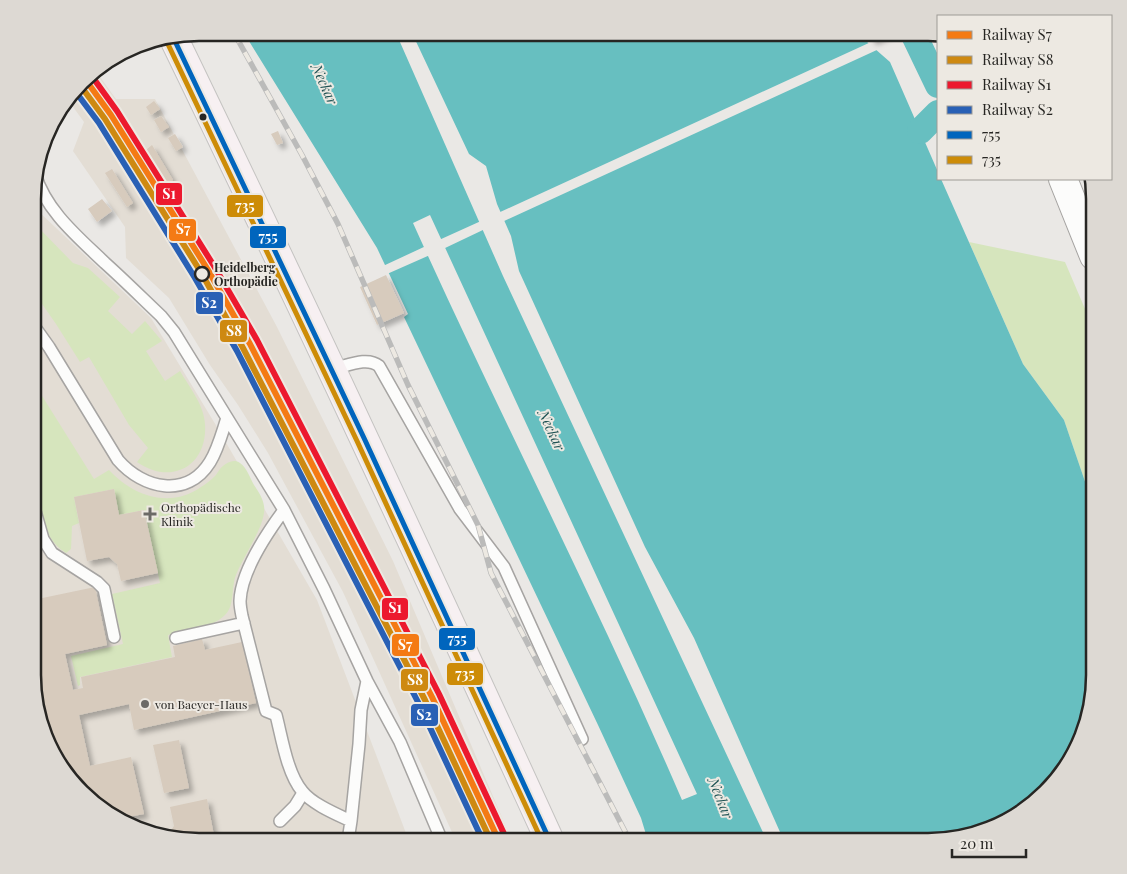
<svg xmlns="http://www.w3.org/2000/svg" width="1127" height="874" font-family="'Playfair Display',serif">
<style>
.built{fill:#e3ddd4}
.green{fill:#d6e5bd}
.water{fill:#67bfc0;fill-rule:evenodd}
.pier{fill:#eae8e5}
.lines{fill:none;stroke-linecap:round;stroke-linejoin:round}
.canal{stroke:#67bfc0;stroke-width:26}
.building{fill:#d7cbbd;filter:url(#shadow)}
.service-casing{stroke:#a6a4a2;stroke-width:14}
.secondary-casing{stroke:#a6a4a2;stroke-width:30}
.primary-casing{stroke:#c4c3c1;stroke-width:30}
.service{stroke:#fcfcfb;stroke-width:11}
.secondary{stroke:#fcfcfb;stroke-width:28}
.primary{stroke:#f7f0f2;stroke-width:28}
.rail-casing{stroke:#bbbbba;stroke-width:5.5}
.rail{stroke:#ede9e2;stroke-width:4;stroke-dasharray:11;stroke-linecap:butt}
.bus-1-casing{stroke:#ede9e2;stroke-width:9}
.bus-2-casing{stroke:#ede9e2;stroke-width:9}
.bus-1{stroke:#0065bd;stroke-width:5}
.bus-2{stroke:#cd8c07;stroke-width:5}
.rail-1-casing{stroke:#ede9e2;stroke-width:10}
.rail-2-casing{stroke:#ede9e2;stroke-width:10}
.rail-3-casing{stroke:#ede9e2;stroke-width:10}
.rail-4-casing{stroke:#ede9e2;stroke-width:10}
.rail-1{stroke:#f47a14;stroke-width:6}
.rail-2{stroke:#ce8911;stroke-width:6}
.rail-3{stroke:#ec192e;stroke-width:6}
.rail-4{stroke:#2960b5;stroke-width:6}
.bus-dot{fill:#272623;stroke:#ede9e2;stroke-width:2}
.stop-dot{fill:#ede9e2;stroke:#272623;stroke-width:2.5}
.poi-dot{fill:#6b6a67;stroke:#ede9e2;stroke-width:2}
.labels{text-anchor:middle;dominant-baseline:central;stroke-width:4;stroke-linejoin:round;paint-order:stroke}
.stop-label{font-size:12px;font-weight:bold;fill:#272623;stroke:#ede9e2;text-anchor:start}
.poi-label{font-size:12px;fill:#272623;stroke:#ede9e2;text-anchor:start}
.water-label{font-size:14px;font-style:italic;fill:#1e5253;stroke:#ede9e2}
.rim{fill:none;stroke:#272623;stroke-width:2.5}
.line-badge{stroke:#ede9e2;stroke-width:2}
.badge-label{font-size:14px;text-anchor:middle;font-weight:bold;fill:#fff}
</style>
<defs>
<filter id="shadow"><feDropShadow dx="4.5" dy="4.5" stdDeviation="2.5" flood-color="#0004"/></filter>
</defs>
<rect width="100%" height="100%" fill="#eae8e5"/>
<!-- built -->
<path class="built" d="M 95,70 L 116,99 L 155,99 L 277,327 L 393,561 L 512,841 L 456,841 L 343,592 L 268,453 L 238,405 L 210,365 L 169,298 L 126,258 L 125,227 L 73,151 L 84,122 L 68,100 L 90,74 Z
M 34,204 L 35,208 L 151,318 L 217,427 L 317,600 L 409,841 L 189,841 L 135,829 L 89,800 L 50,748 L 33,686 Z"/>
<!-- green -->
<path class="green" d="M 34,223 L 73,263 L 88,268 L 120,297 L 108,311 L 132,334 L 145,321 L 162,341 L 146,351 L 165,381 L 180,371 C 190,388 204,405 205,424 C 208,466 171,486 137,462 L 148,448 L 129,425 L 89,357 L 80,362 L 56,324 L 40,301 L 34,306 Z
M 969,242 L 1065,262 L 1094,330 L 1094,508 L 1064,420 L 1023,364 Z
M 34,383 L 94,479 L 109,470 C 133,496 170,509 201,487 C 206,484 212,479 216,475 C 218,472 220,468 223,466 C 228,462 234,459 240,463 C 247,468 250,478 254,485 C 258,491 263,498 264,506 C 267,524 243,556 236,575 C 231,587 235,606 225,615 C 212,628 186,631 168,635 L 172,657 L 80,677 L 80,685 L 78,686 L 71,656 L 123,644 L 112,594 L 160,583 L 144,510 L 119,515 L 114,489 L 74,497 L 79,523 L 72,526 L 71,549 L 66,553 C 24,529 33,425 34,383 Z"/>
<!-- water -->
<path class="water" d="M 244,33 L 396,33 L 503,276 L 767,841 L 648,841 L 641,818 L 598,725 L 404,317 L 408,314 L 377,248 ZM 430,215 L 697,794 L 682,800 C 598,605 500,416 413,223 Z
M 412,33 L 862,33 L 866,41 L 890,62 L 938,172 L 938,179 L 941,179 L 1023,364 L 1064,420 L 1094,508 L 1094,686 L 1082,739 L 1053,785 L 992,829 L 927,841 L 784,841 L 694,638 L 645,547 L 519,271 L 511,236 L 497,204 L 486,166 L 469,154 Z"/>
<!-- pier -->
<path class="pier" d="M 871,42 L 879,49 L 502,222 L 498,213 Z
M 481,221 L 485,229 L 443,249 L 439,240 Z
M 426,246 L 430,255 L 387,274 L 383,266 Z"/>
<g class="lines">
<!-- canal -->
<path class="canal" d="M 913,33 L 938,85
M 920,131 L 938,113"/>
</g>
<!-- building -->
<path class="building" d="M 868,33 L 887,33 L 888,34 L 872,41 Z
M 154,101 L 160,109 L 151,115 L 146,107 Z
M 161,116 L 169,127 L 161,132 L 154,120 Z
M 278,131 L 283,143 L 277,145 L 271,134 Z
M 175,134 L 183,147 L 176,151 L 168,138 Z
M 152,145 L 173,180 L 167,184 L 146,150 Z
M 112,169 L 133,203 L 127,207 L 105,173 Z
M 102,199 L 112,211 L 97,222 L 88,209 Z
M 386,275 L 404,313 L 377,325 L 360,287 Z
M 114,489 L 119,515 L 144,510 L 158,573 L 121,581 L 117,564 L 109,557 L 87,561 L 74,497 Z
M 95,587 L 107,645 L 65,654 L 73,690 L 83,688 L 81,677 L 175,657 L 173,646 L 202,639 L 205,650 L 242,642 L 256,703 L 134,730 L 129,704 L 79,715 L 90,766 L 131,757 L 144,814 L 122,818 L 122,820 L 89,800 L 50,748 L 33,686 L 33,600 Z
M 179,740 L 189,788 L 164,793 L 153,745 Z
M 207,799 L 215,841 L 189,841 L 167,836 L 174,826 L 170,807 Z"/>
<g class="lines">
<defs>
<path id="service" d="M 35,174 C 46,211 78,237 105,263 C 124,280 142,298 161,316 L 174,332 L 284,510 L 324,589 L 367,681 L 400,742 L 442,841
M 34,326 L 49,347 L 118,460 C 143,489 187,499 210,462 C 218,449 222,433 227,418
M 332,369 C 347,366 367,356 379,366 L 460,509 L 504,567 L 582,739
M 33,504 L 43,539 L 52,553 L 97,582 L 104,589 L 114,637
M 284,510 C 267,533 241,571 240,601 C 240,606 241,611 242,616 L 266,711 L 276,715 C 282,738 287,773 302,791 C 312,804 336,814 351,821
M 176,638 L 244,623
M 280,821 L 295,806 L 303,793
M 346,841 L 349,834 L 351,821 L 359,744 L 361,710 L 367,681"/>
<path id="secondary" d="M 1063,179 L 1094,256"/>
<path id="primary" d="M 173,37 C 302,303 427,572 550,841"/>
</defs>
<!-- service casing -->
<use href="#service" class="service-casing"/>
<!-- secondary casing -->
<use href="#secondary" class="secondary-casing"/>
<!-- primary casing -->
<use href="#primary" class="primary-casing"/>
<!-- service -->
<use href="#service" class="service"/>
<!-- secondary -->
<use href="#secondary" class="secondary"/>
<!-- primary -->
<use href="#primary" class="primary"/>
<defs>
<path id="rail" d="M 234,33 L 302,155 L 338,224 L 408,385 L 478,525 L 491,573 L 630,841"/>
</defs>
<!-- rail casing -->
<use href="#rail" class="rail-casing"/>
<!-- rail -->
<use href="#rail" class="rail"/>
<defs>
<path id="bus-1" d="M 173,37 L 364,438 L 550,841"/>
<path id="bus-2" d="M 166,40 L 357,441 L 542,841"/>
</defs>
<!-- bus-1 casing -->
<use href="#bus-1" class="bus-1-casing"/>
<!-- bus-2 casing -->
<use href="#bus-2" class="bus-2-casing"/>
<!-- bus-1 -->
<use href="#bus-1" class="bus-1"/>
<!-- bus-2 -->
<use href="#bus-2" class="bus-2"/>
<defs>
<path id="rail-1" d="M 85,79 L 111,115 L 208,270 L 250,344 L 432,697 L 499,841"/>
<path id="rail-2" d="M 80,85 L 105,119 L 202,274 L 243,348 L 425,700 L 491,841"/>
<path id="rail-3" d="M 91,75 L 117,111 L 214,266 L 257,340 L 439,694 L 506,838"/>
<path id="rail-4" d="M 75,91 L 99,123 L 195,278 L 237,351 L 419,704 L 483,841"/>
</defs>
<!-- rail-1 casing -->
<use href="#rail-1" class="rail-1-casing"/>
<!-- rail-2 casing -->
<use href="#rail-2" class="rail-2-casing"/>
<!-- rail-3 casing -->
<use href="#rail-3" class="rail-3-casing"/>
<!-- rail-4 casing -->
<use href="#rail-4" class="rail-4-casing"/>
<!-- rail-1 -->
<use href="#rail-1" class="rail-1"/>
<!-- rail-2 -->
<use href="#rail-2" class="rail-2"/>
<!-- rail-3 -->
<use href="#rail-3" class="rail-3"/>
<!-- rail-4 -->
<use href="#rail-4" class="rail-4"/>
</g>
<!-- markers -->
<circle class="bus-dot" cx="203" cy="117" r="4.5"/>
<circle class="stop-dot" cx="202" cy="274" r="7"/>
<g class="poi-dot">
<path d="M147.5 506.5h5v5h5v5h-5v5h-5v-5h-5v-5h5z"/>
<circle cx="145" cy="704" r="5"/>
</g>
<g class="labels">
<!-- stop labels -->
<g class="stop-label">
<text x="214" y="267">Heidelberg<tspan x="214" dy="14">Orthopädie</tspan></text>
</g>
<!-- poi labels -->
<g class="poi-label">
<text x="161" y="507">Orthopädische<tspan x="161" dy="14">Klinik</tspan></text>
<text x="155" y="704">von Baeyer-Haus</text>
</g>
<!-- water labels -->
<g class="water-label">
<text transform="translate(325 84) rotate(66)">Neckar</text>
<text transform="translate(552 430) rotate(65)">Neckar</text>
<text transform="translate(721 798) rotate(68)">Neckar</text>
</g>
</g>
<!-- crop -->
<path d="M0 0H1127V874H0ZM199 41H928A158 158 0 0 1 1086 199V675A158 158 0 0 1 928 833H199A158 158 0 0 1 41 675V199A158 158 0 0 1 199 41Z" fill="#ddd9d3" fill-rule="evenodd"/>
<path class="rim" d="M199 41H928A158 158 0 0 1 1086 199V675A158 158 0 0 1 928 833H199A158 158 0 0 1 41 675V199A158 158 0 0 1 199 41Z"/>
<g class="line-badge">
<rect x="155" y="182" width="28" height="24" rx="5" fill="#ec192e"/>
<rect x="226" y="194" width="38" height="24" rx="5" fill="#cd8c07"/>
<rect x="168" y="218" width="29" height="24" rx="5" fill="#f47a14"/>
<rect x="249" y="225" width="38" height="24" rx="5" fill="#0065bd"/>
<rect x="195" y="291" width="29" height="24" rx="5" fill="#2960b5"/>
<rect x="219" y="319" width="29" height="24" rx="5" fill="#ce8911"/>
<rect x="381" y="597" width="28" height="24" rx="5" fill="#ec192e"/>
<rect x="438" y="627" width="38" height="24" rx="5" fill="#0065bd"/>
<rect x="391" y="633" width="29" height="24" rx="5" fill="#f47a14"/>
<rect x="446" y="662" width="38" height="24" rx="5" fill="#cd8c07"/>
<rect x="400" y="668" width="29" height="24" rx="5" fill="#ce8911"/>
<rect x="410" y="703" width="29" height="24" rx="5" fill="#2960b5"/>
</g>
<g class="badge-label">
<text x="169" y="199">S1</text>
<text x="245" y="211">735</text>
<text x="183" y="234">S7</text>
<text x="268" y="242">755</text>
<text x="209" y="308">S2</text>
<text x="234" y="336">S8</text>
<text x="395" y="613">S1</text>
<text x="457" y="644">755</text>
<text x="405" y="650">S7</text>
<text x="465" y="679">735</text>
<text x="415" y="685">S8</text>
<text x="424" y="720">S2</text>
</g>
<!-- legend -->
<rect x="937" y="15" width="175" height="165" fill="#ede9e2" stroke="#9e9b96"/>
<rect x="947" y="31" width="25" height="8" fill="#f47a14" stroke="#9e9b96"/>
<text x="982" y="40" font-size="15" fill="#272623">Railway S7</text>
<rect x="947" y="56" width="25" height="8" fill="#ce8911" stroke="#9e9b96"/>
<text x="982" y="65" font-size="15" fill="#272623">Railway S8</text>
<rect x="947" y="81" width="25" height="8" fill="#ec192e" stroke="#9e9b96"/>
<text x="982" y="90" font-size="15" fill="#272623">Railway S1</text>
<rect x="947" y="106" width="25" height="8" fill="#2960b5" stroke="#9e9b96"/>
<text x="982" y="115" font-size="15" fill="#272623">Railway S2</text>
<rect x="947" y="131" width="25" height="8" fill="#0065bd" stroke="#9e9b96"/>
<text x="982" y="140" font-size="15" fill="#272623">755</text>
<rect x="947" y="156" width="25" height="8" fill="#cd8c07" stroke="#9e9b96"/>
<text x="982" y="165" font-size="15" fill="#272623">735</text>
<!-- scale -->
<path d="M952 849v8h74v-8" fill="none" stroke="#272623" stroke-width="2.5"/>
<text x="960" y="849" font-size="15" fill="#272623" stroke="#ede9e2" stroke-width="4" paint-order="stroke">20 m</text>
</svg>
